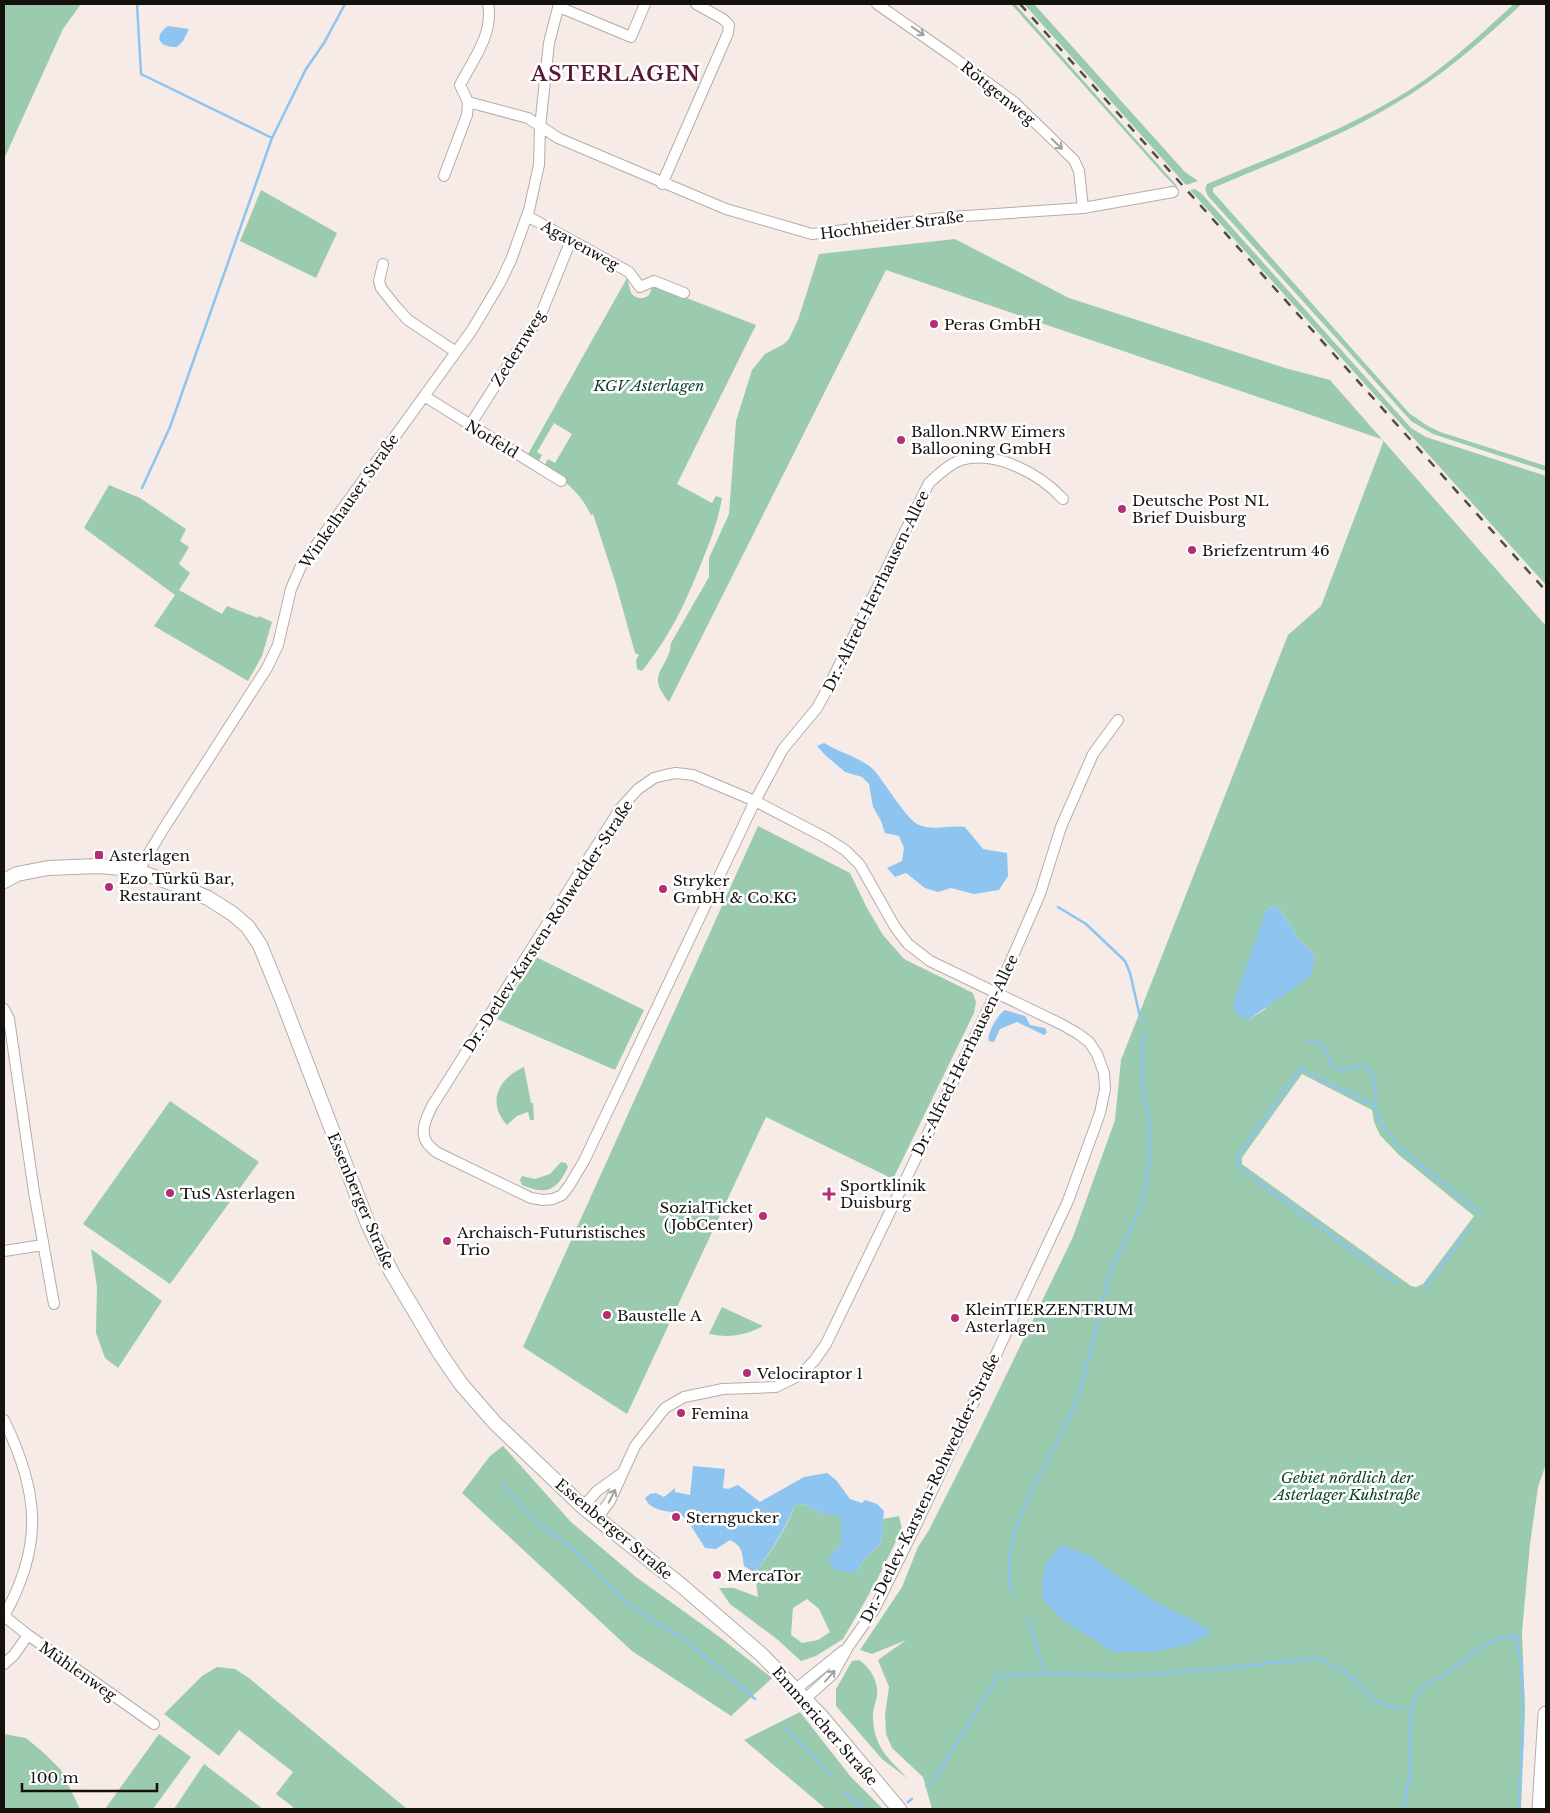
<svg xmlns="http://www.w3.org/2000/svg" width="1550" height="1813" font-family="'Libre Baskerville',serif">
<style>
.green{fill:#9bcbae;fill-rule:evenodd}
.water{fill:#8ec4f0}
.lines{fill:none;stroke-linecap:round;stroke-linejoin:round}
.stream{stroke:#8ec4f0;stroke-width:2.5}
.minor-casing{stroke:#b6aca8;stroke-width:12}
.major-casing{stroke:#b6aca8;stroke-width:16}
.highway-casing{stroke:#b6aca8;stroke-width:17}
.minor{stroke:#fff;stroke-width:10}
.major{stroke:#fff;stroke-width:14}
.highway{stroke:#fff;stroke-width:15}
.rail{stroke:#514b49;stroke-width:2.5;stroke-dasharray:9 9;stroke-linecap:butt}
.oneway{stroke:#a1a09f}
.poi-dot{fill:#b22e75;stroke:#fff;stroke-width:2}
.labels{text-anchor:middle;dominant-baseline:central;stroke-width:5;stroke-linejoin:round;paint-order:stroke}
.street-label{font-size:15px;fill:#14110f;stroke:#fff}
.poi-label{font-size:15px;fill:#14110f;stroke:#fff;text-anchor:start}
.park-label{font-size:15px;font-style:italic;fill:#0a3e26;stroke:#fff}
.district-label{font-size:20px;font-weight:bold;letter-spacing:1px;fill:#59193a;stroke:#fff}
</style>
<rect width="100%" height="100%" fill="#f6ebe7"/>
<!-- green -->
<path class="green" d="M 4,4 L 81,4 L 63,29 L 4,159 Z
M 1011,4 L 1015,4 L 1178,187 L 1175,186 L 1165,176 Z
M 1024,4 L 1034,4 L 1185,172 L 1198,181 L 1186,185 Z
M 1514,4 L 1522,4 C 1482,41 1440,78 1393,105 C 1336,139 1274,162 1213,188 L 1213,192 L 1409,413 L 1426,425 L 1440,432 L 1546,466 L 1546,471 L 1433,434 L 1411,421 L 1208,196 L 1205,189 L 1207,184 C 1275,155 1344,131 1408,91 C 1445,68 1482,33 1514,4 Z
M 1195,189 L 1201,193 L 1411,428 L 1426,437 L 1546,476 L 1546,585 L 1190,190 Z
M 261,190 L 337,233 L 316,278 L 240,241 Z
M 955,239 L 1069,298 L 1285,368 L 1330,380 L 1546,626 L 1546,1464 L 1538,1487 L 1530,1544 L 1522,1632 L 1525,1711 L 1521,1809 L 932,1809 L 923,1777 L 892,1748 L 886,1734 L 885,1715 L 889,1687 L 878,1660 L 906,1640 L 872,1654 L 860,1650 L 902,1587 L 918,1547 L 929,1530 L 981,1427 L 1073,1237 L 1115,1120 L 1121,1060 L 1288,635 L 1321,606 L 1384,440 L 886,270 L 669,702 C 644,673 669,670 671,643 L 709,577 L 709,558 L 729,514 L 736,421 L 752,370 L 765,354 L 784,344 L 789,339 L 798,320 L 819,254 ZM 1277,905 L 1300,941 L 1315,955 L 1264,1010 L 1248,1020 L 1258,937 L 1266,910 ZM 1302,1074 L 1372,1110 L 1374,1122 L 1380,1135 L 1399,1155 L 1474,1216 L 1423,1284 L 1416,1287 L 1411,1286 L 1242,1164 L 1242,1158 L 1246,1152 Z
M 627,278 L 631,293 C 636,299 642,300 649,295 L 653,285 L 756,325 L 677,484 L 712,503 L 716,496 L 722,498 C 718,521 710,542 701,564 C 684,606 670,636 642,671 L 637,669 L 636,660 L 639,655 L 635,653 L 615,581 L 593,514 L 591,515 C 580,492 564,480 544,466 L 548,459 L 555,463 L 572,434 L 554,423 L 537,452 L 542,455 L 538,463 L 527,456 Z
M 109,485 L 140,498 L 186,529 L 180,541 L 189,547 L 179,564 L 190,573 L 179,590 L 222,614 L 227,606 L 258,618 L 259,616 L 272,622 L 262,656 L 248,681 L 154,626 L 175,595 L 84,528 Z
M 758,826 L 850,873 L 867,908 L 883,935 L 904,959 L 973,993 L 976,1002 L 974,1013 L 893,1179 L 766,1117 L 627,1414 L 523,1347 Z
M 536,957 L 644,1010 L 615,1070 L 497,1019 Z
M 524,1067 L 531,1103 L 533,1103 L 534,1120 L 530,1120 L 528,1112 L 517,1116 L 507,1125 C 486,1102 499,1078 524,1067 Z
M 170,1101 L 259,1162 L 170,1284 L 83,1224 Z
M 561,1162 L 566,1163 L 568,1167 C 557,1190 547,1196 522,1185 L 520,1180 L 522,1176 L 535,1179 L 550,1174 Z
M 91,1249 L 162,1301 L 118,1368 L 105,1358 L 96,1333 L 97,1287 Z
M 722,1307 L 763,1326 C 744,1336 729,1338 709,1334 Z
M 503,1446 L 571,1522 L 636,1577 L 721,1638 L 772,1678 L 731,1716 L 632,1651 L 462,1493 L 490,1456 Z
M 804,1504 L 818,1512 L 841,1516 L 841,1544 L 828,1560 L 856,1572 L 865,1558 L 881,1543 L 883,1519 L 899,1516 L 902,1529 L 875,1584 L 843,1639 L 816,1656 L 801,1661 L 778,1640 L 730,1604 L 719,1588 L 734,1588 L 758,1597 L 755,1573 C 771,1552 786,1530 795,1505 ZM 807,1599 L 819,1609 L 830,1632 L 818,1640 L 802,1643 L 791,1635 L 793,1608 Z
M 859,1660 C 870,1667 879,1682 877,1696 C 876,1702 873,1708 873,1715 C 873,1724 874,1733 878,1742 C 883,1755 897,1767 907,1778 L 882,1759 L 836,1706 L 836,1689 L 852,1661 Z
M 217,1667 L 235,1669 L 249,1678 L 407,1809 L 292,1809 L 293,1807 L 276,1794 L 293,1772 L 239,1730 L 219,1756 L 164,1714 L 202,1676 Z
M 800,1712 L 851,1777 L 883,1809 L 826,1809 L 744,1740 Z
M 4,1734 L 26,1738 L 44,1753 L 61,1770 L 80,1809 L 4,1809 Z
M 159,1734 L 191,1757 L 153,1809 L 105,1809 Z
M 204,1764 L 263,1809 L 174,1809 Z"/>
<!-- water -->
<path class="water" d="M 168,26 L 189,29 L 183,41 L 177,47 C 160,48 152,37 168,26 Z
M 824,743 C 840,753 861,757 875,771 C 884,782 908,821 919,825 C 934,831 949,825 965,827 L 983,849 L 1007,853 L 1008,876 L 999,890 L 974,894 L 951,888 L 938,892 L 925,888 L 906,873 L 895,877 L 887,868 L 902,861 L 904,848 L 899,836 L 885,833 L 881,821 L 873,807 L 869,784 L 862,777 L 845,772 L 825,755 L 817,746 Z
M 1277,905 L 1300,941 L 1315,955 L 1311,976 L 1248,1020 L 1237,1015 L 1233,1005 L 1266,910 Z
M 1005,1010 L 1025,1016 L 1030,1025 L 1045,1028 L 1047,1033 L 1044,1035 L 1017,1022 L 1000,1029 L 994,1042 L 989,1041 C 986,1035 998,1014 1005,1010 Z
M 693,1466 L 725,1469 L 723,1488 L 728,1489 L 738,1485 L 760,1502 L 804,1477 L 827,1473 L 836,1480 L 850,1499 L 862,1503 L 865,1500 L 877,1504 L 884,1511 L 881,1543 L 865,1558 L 856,1572 L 837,1571 L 827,1560 L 841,1544 L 841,1517 L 818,1512 L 804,1504 L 795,1505 C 785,1530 771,1551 755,1573 L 744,1566 C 742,1552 743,1547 730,1540 L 716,1549 L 705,1548 L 689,1523 L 680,1513 C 668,1511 651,1512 645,1498 L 650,1494 L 656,1493 L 664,1497 L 675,1488 L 675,1492 L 690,1495 Z
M 1061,1545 L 1090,1556 L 1155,1602 L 1191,1619 L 1212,1633 L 1189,1644 L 1155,1652 L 1114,1652 L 1065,1622 L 1043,1599 C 1041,1572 1042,1565 1061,1545 Z"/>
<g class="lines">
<!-- stream -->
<path class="stream" d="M 137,4 L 141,74 L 272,138
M 142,488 L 170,427 L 272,138 L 306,69 L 324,43 L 345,4
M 1058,907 L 1086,924 L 1125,961 L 1130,973 L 1141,1021
M 1309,1041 L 1321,1043 L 1326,1051 L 1331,1066 C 1347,1076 1360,1059 1370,1071 C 1380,1082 1372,1103 1378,1116 C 1390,1144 1419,1163 1442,1182 C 1454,1191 1465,1202 1478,1211 L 1480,1215 L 1479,1217
M 1376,1106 L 1316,1077 L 1302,1068 L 1300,1069 L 1238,1156 L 1237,1164 L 1242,1170 L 1397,1283
M 1425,1288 L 1469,1229
M 501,1484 L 539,1524 L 575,1550 L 625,1602 L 657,1623 L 683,1638 L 755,1699
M 1013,1595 C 1009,1588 1010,1581 1009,1573 C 1008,1524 1040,1476 1062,1433 C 1088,1383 1094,1326 1110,1274 C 1121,1242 1144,1214 1147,1179 C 1149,1160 1151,1137 1149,1118 C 1147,1106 1143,1094 1142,1081 C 1141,1065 1144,1048 1143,1032
M 1026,1619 L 1031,1628 L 1045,1674
M 1515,1637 C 1530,1684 1520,1759 1519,1809
M 783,1725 L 832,1775
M 926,1786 L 932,1783 L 998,1676 L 1054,1673 L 1120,1676 L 1218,1669 L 1318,1658 L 1344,1671 L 1378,1703 L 1391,1707 L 1404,1708
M 843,1791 L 864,1809
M 908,1802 L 912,1799
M 1404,1809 L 1410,1771 L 1410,1717 L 1413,1704 L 1418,1693 L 1427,1684 L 1441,1677 L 1485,1645 L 1501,1637 L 1520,1636"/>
<defs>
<path id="minor" d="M 877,4 L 953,57 L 1014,102 L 1074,160 L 1079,171 L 1083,208
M 559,7 L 631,37 L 645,4
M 468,102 L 528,118 L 558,138 L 726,209 L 812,234 L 951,217 L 1083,208 L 1173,192
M 444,176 L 467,115 L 468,102 L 460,85 C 473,60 494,33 488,4
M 662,184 L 728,33 L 729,25 L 723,19 L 696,4
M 527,216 L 629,272 L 640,287 L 654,281 L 684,293
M 383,264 L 379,281 L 381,288 L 397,308 L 408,320 L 456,352
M 424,396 L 561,481
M 470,425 L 541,314 L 571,240
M 140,871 L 144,861 L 164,828 L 267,668 L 278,645 L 291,589 L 301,566 L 472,330 L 500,283 L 511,260 L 529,210 L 539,165 L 540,127 L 549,43 L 559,4
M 4,1009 L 9,1019 L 34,1192 L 54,1304
M 4,1251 L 43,1245
M 4,1420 C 39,1492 44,1545 4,1616
M 583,1507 L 597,1491 L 622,1473
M 597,1518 L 610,1501 L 635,1446 L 665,1408 L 684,1397 L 723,1389 L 776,1387 L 800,1375 L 814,1361 L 826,1344 L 1006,972 L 1040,894 L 1061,827 L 1093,754 L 1118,720
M 4,1616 L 28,1635 L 154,1724
M 4,1664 L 14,1655 L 28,1635
M 796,1689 L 843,1651
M 805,1699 L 833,1674 L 848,1647 L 874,1610 L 917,1523 L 1068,1201 L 1100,1113 L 1105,1089 L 1104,1073 L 1097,1054 L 1089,1042 L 1077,1033 L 1061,1024 L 930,961 L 908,944 L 895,927 L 860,865 L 845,850 L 826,838 L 755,801 L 693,775 L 676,773 L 665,775 L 654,778 L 638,789 L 620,809 L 432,1106 C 427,1117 419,1131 427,1143 C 429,1146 433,1149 436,1152 L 531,1198 L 543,1200 L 553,1199 L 562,1195 L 569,1186 L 584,1161 L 755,801 L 783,749 L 817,708 L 829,686 L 929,483 C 938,475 949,464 961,460 C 996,450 1040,474 1063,499"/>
<path id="major" d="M 4,881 L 17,874 L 48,868 L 99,866 L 132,869 L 177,885 L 208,898 L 233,914 L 248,927 L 260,945 L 282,999 L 368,1224 L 392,1273 L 439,1352 L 461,1384 L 495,1423 L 583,1507 L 682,1586 L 762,1655 L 820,1715 L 899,1809"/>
<path id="highway" d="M 1540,1809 L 1546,1714"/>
</defs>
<!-- minor casing -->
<use href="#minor" class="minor-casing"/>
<!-- major casing -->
<use href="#major" class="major-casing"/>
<!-- highway casing -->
<use href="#highway" class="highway-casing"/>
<!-- minor -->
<use href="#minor" class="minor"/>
<!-- major -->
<use href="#major" class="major"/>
<!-- highway -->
<use href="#highway" class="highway"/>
<!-- rail -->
<path class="rail" d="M 1020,4 L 1546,591"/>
</g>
<!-- one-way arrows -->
<defs><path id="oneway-shaft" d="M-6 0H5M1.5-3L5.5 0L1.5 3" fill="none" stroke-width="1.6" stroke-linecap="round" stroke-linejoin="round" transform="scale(1.25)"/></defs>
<g class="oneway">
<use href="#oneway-shaft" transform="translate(918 31) rotate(35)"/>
<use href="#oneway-shaft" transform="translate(1057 144) rotate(44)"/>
<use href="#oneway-shaft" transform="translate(612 1496) rotate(-63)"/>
<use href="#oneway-shaft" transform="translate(830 1676) rotate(-48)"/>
</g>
<!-- markers -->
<g class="poi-dot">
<circle cx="934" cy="324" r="5"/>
<circle cx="901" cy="440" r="5"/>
<circle cx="1122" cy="509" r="5"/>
<circle cx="1192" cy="550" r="5"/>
<rect x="94" y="850" width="10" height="10" rx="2.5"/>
<circle cx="109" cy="887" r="5"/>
<circle cx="663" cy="889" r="5"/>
<circle cx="170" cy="1193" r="5"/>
<path d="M826.5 1186.5h5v5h5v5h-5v5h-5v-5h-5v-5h5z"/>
<circle cx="763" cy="1216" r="5"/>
<circle cx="447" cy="1241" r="5"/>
<circle cx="607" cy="1315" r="5"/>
<circle cx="955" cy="1318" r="5"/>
<circle cx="747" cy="1373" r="5"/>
<circle cx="681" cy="1413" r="5"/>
<circle cx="676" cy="1517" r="5"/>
<circle cx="717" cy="1575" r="5"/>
</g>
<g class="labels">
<!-- street labels -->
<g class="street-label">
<text transform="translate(998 93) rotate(39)">Röttgenweg</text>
<text transform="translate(892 225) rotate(-7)">Hochheider Straße</text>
<text transform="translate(580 245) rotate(29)">Agavenweg</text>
<text transform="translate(518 348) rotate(-58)">Zedernweg</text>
<text transform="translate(492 439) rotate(31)">Notfeld</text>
<text transform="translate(349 501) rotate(-55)">Winkelhauser Straße</text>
<text transform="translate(876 591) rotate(-64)">Dr.-Alfred-Herrhausen-Allee</text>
<text transform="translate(548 926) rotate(-57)">Dr.-Detlev-Karsten-Rohwedder-Straße</text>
<text transform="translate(965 1055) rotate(-64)">Dr.-Alfred-Herrhausen-Allee</text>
<text transform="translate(361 1201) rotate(67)">Essenberger Straße</text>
<text transform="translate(930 1488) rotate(-64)">Dr.-Detlev-Karsten-Rohwedder-Straße</text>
<text transform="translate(614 1529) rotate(40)">Essenberger Straße</text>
<text transform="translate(78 1671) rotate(35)">Mühlenweg</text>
<text transform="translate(825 1726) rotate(49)">Emmericher Straße</text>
</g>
<!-- poi labels -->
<g class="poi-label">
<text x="944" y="324">Peras GmbH</text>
<text x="911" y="431">Ballon.NRW Eimers<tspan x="911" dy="17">Ballooning GmbH</tspan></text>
<text x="1132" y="500">Deutsche Post NL<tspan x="1132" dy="17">Brief Duisburg</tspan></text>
<text x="1202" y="550">Briefzentrum 46</text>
<text x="109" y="855">Asterlagen</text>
<text x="119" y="878">Ezo Türkü Bar,<tspan x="119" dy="17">Restaurant</tspan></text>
<text x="673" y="880">Stryker<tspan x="673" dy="17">GmbH &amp; Co.KG</tspan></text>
<text x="840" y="1185">Sportklinik<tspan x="840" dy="17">Duisburg</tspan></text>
<text x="180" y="1193">TuS Asterlagen</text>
<text x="753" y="1207" text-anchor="end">SozialTicket<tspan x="753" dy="17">(JobCenter)</tspan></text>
<text x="457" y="1232">Archaisch-Futuristisches<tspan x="457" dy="17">Trio</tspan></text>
<text x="965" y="1309">KleinTIERZENTRUM<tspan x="965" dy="17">Asterlagen</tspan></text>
<text x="617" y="1315">Baustelle A</text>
<text x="757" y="1373">Velociraptor 1</text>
<text x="691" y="1413">Femina</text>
<text x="686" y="1517">Sterngucker</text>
<text x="727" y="1575">MercaTor</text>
</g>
<!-- park labels -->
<g class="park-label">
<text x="649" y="385">KGV Asterlagen</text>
<text x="1347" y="1477">Gebiet nördlich der<tspan x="1347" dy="17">Asterlager Kuhstraße</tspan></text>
</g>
<!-- district labels -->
<g class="district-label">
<text x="616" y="74">ASTERLAGEN</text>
</g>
</g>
<!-- border -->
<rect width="1550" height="1813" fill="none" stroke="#14110f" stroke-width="10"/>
<!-- scale -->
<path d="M22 1783v8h135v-8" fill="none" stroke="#14110f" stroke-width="2.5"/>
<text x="30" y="1783" font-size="15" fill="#14110f" stroke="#ffffff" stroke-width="4" paint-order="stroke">100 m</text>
</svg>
